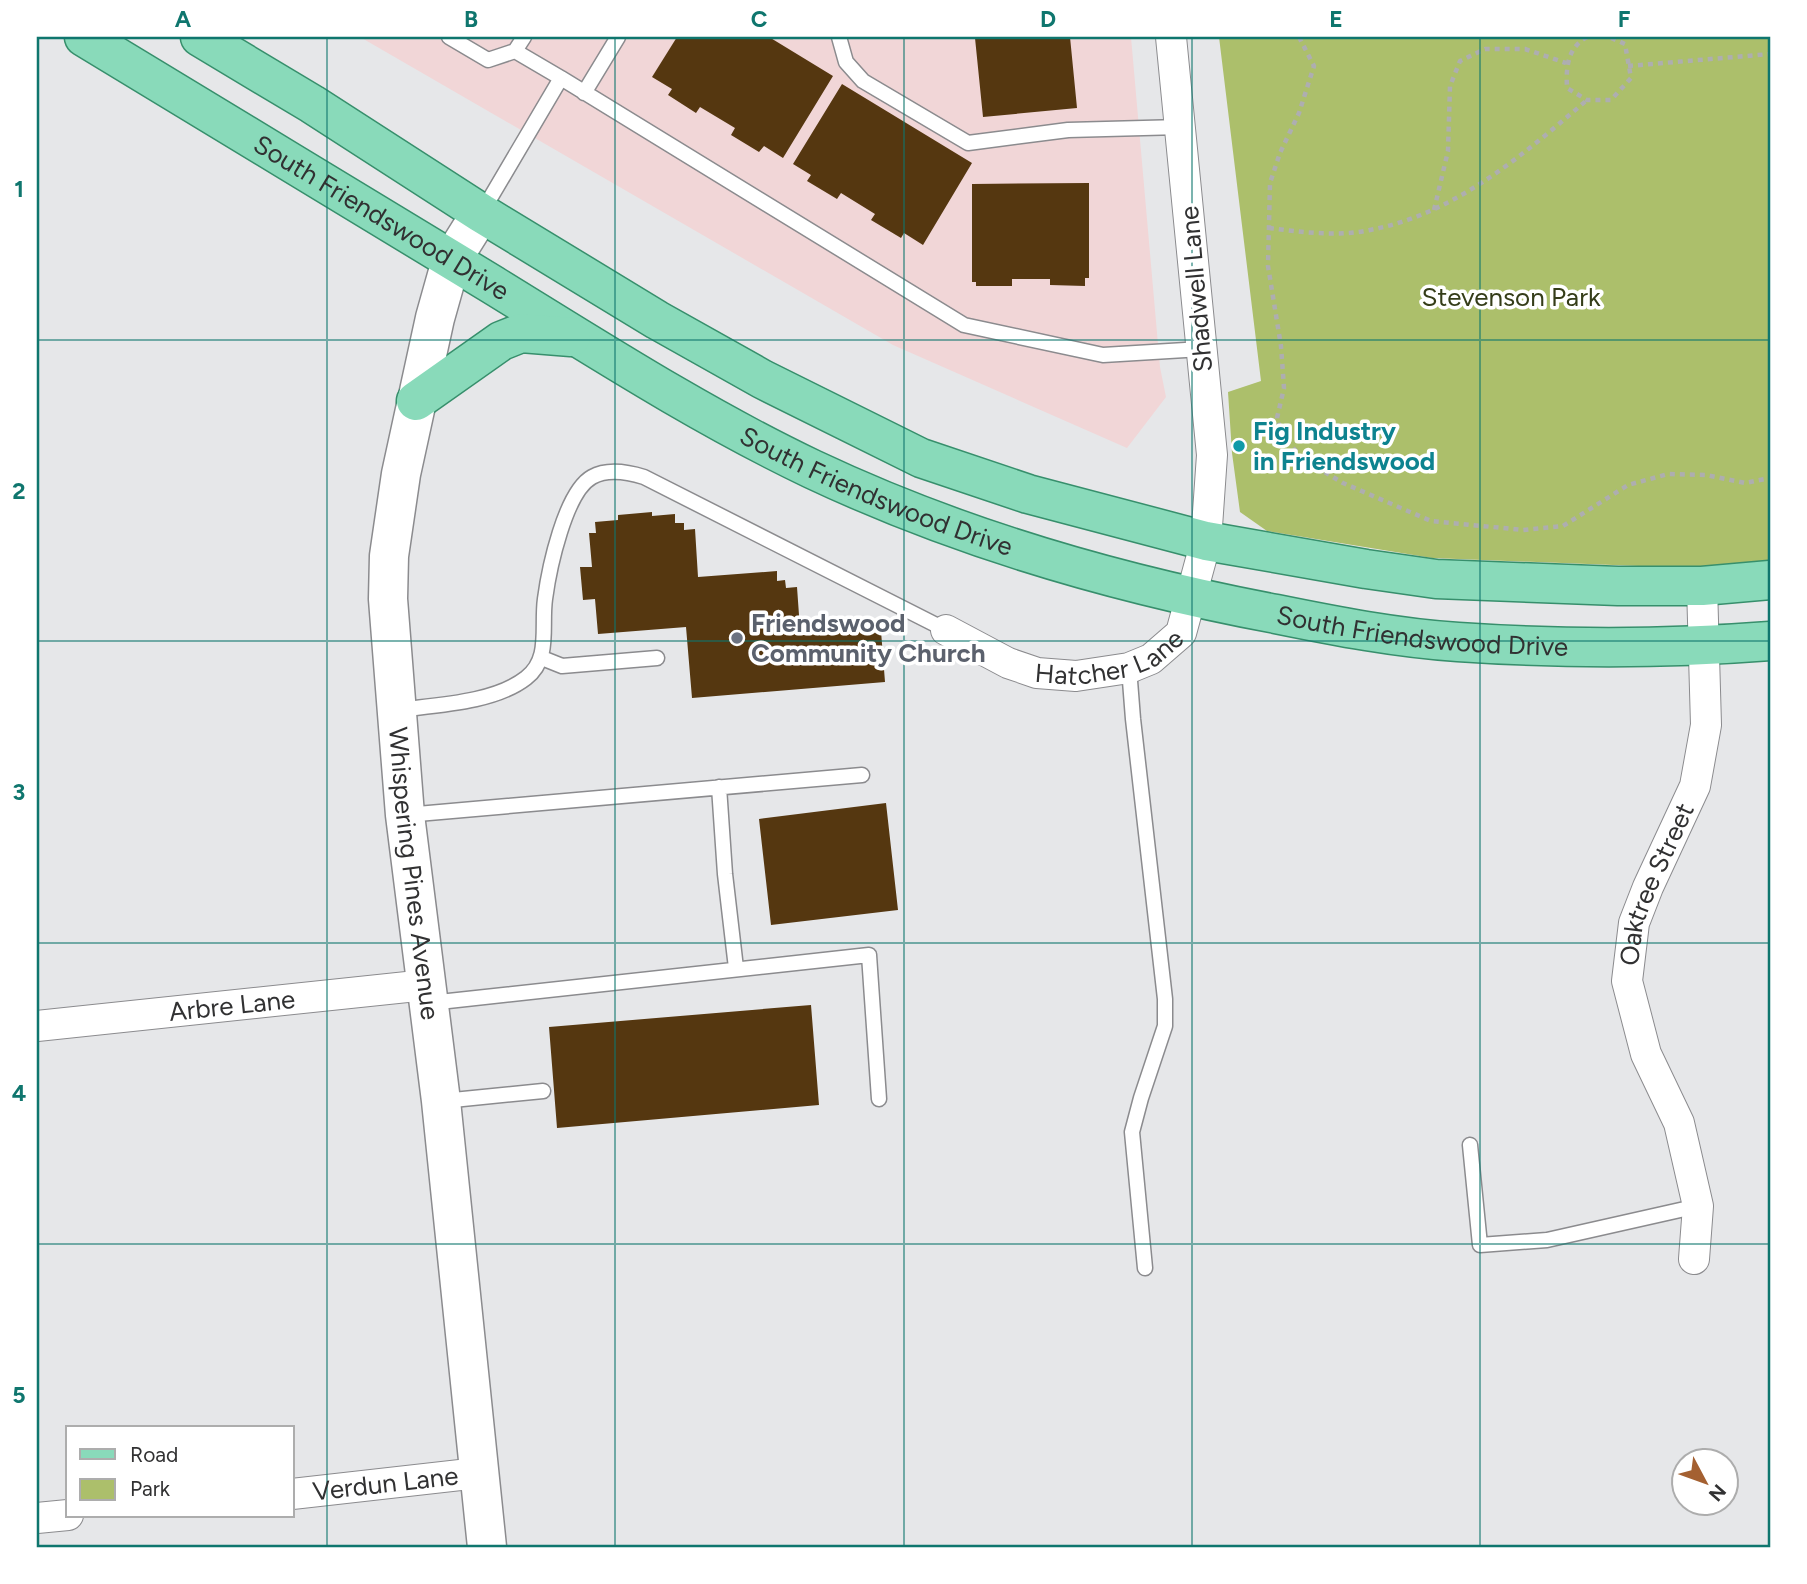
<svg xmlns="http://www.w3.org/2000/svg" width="1807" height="1584" font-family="Figtree,sans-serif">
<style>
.commercial{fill:#f1d6d7}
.green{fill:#acbf6b}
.building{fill:#553710}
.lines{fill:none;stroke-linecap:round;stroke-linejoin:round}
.service-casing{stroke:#8b8b8e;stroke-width:17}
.minor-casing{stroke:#8b8b8e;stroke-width:32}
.secondary-casing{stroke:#8b8b8e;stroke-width:41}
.primary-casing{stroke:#378f6c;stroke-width:41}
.path{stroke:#aeaeb0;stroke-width:4.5;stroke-dasharray:5 5;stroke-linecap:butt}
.service{stroke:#fff;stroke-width:14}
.minor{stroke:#fff;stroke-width:30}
.secondary{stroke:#fff;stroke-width:38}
.primary{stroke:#89daba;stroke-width:38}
.grid{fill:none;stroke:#0f766e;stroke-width:2;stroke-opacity:0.55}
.culture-dot{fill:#0f9aa8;stroke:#fff;stroke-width:2.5}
.worship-dot{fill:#6b7280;stroke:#fff;stroke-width:2.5}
.labels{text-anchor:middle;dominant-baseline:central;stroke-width:7;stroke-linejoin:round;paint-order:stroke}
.street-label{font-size:26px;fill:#313132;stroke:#fff}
.park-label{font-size:26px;fill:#353d19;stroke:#fff}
.culture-label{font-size:26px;font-weight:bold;fill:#0d838f;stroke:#fff;text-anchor:start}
.worship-label{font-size:26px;font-weight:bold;fill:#5b616d;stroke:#fff;text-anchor:start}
.neatline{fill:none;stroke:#0f766e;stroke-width:2.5}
.grid-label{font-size:23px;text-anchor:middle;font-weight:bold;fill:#0f766e}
</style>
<rect width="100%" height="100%" fill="#e6e7e9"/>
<!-- commercial -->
<path class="commercial" d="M 360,37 L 1131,37 L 1160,367 L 1166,397 L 1127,448 L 893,345 Z"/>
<!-- green -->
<path class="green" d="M 1219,37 L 1770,37 L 1770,562 L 1689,568 L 1432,558 L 1267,531 L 1240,512 L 1232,453 L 1228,392 L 1261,381 Z"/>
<!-- building -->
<path class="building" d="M 677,37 L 769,37 L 833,76 L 783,158 L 764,146 L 759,152 L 731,135 L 735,128 L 700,107 L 696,113 L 668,95 L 672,89 L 652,77 Z
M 990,37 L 1070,37 L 1077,108 L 983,117 L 975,38 Z
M 842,84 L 972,163 L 923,245 L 904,233 L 901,238 L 871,220 L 875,214 L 841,193 L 837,199 L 807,181 L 811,175 L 793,164 Z
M 1089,183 L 1089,278 L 1085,278 L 1085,286 L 1050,285 L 1050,279 L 1012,279 L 1012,286 L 976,286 L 976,282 L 972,282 L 972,184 Z
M 652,512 L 652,516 L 675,514 L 675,523 L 684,523 L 684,530 L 695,529 L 698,577 L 777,571 L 777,581 L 785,580 L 786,588 L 797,587 L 800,629 L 872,622 L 873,632 L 881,631 L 885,682 L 692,698 L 686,627 L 598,634 L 595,599 L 583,600 L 580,567 L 592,567 L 589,533 L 596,533 L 595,522 L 618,520 L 618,515 Z
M 886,803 L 898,910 L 771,925 L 759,819 Z
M 811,1005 L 819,1105 L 557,1128 L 549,1027 Z"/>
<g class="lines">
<defs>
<path id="service" d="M 449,37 L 488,60 L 515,51
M 839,37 L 846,62 L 863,81 L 968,143 L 1068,130 L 1181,127
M 561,78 L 964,325 L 1103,355 L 1202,349
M 584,93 L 618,37
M 482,212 L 561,78 L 515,51 L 524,37
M 542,658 L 562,666 L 657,658
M 1129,668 L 1133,719 L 1165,999 L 1165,1026 L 1141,1098 L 1132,1132 L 1145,1268
M 397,710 C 436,705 494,703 526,678 C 551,659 541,627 545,599 C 549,569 565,492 592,477 C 608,468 628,472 644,477 L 946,630
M 719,787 L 725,874 L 736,968
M 406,815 L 862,775
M 430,1003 L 869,955 L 879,1099
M 443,1101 L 543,1091
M 1470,1145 L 1480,1245 L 1547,1240 L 1698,1206"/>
<g id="minor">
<path id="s1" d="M 946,630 L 1008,663 L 1037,673 L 1076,676 L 1129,668 L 1151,659 L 1181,633 L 1206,541 L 1212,455 L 1171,37"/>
<path id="s2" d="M 37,1026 L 426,985"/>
<path id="s3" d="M 1694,1259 L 1698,1206 L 1679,1123 L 1646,1054 L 1627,981 L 1634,923 L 1648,887 L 1695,786 L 1706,725 L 1702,586"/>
<path id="s4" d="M 292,1494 L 478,1473"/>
<path d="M 37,1518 L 68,1515"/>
</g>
<g id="secondary">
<path id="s5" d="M 481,213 L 451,261 L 435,318 L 401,474 L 389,556 L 388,599 L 405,815 L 441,1101 L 487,1547"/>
</g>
<g id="primary">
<path id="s6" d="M 84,37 C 220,120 357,202 493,285 C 597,349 701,416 812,469 C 958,538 1117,584 1276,614 C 1335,626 1397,638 1458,642 C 1561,649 1667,649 1770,641"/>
<path d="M 200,37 L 312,104 L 481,213 L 657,320 L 762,379 L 921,458 L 1028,494 L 1206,541 L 1366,569 L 1436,579 L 1618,586 L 1702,586 L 1770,580"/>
<path d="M 416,401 L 501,341 L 521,333 L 571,337"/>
</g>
</defs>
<!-- service casing -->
<use href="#service" class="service-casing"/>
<!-- minor casing -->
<use href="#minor" class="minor-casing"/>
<!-- secondary casing -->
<use href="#secondary" class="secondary-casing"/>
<!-- primary casing -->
<use href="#primary" class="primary-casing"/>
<!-- path -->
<path class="path" d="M 1299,37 L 1314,66 L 1299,113 L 1280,153 L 1270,183 L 1268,266 L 1281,346 L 1284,388 L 1277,418 L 1283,438 L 1306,461 L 1343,483 L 1431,521 L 1523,530 L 1563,526 L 1628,485 L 1668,474 L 1706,475 L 1745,483 L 1770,478
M 1587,37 C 1567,48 1566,68 1567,88 L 1587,100 L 1611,100 L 1631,78 L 1625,44 L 1609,37
M 1628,66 L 1770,54
M 1434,210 L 1448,151 L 1450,86 L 1460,61 L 1485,49 L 1525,49 L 1566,63
M 1269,228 C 1301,232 1337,237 1370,230 C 1455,214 1523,155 1587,100"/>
<!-- service -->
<use href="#service" class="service"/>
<!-- minor -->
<use href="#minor" class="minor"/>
<!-- secondary -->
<use href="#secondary" class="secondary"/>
<!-- primary -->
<use href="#primary" class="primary"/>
</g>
<!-- grid -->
<path class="grid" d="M 327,37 L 327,1547M 615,37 L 615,1547M 904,37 L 904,1547M 1192,37 L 1192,1547M 1480,37 L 1480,1547M 37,340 L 1770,340M 37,641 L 1770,641M 37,943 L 1770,943M 37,1244 L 1770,1244"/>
<!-- markers -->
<circle class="culture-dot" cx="1239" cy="446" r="7"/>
<circle class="worship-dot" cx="737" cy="638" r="7"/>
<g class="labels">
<!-- street labels -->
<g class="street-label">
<text stroke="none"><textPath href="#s6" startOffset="348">South Friendswood Drive</textPath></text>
<text transform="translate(1196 289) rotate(-95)">Shadwell Lane</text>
<text stroke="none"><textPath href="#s6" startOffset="915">South Friendswood Drive</textPath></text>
<text stroke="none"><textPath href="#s6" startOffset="1482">South Friendswood Drive</textPath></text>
<text stroke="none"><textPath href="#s1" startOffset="177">Hatcher Lane</textPath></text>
<text stroke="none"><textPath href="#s5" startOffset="677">Whispering Pines Avenue</textPath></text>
<text stroke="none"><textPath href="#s3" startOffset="392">Oaktree Street</textPath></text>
<text stroke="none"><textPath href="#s2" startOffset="196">Arbre Lane</textPath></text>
<text stroke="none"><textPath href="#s4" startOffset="94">Verdun Lane</textPath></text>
</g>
<!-- park labels -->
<g class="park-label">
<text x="1511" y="297">Stevenson Park</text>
</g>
<!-- culture labels -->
<g class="culture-label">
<text x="1253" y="431">Fig Industry<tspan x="1253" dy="30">in Friendswood</tspan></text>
</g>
<!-- worship labels -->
<g class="worship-label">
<text x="751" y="623">Friendswood<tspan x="751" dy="30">Community Church</tspan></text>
</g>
</g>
<!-- border -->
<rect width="1807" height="1584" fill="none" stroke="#ffffff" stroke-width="77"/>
<!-- legend -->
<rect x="66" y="1426" width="228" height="91" fill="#ffffff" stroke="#adadad" stroke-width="2"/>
<rect x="80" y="1449" width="35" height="10" fill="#89daba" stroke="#adadad" stroke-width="2"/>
<text x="130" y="1462" font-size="21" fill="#313132">Road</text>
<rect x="80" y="1479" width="35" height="21" fill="#acbf6b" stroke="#adadad" stroke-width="2"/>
<text x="130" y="1496" font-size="21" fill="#313132">Park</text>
<!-- north arrow -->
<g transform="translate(1705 1482) rotate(131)"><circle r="33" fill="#ffffff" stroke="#adadad" stroke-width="2"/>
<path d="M0-5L12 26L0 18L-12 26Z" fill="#a46031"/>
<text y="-10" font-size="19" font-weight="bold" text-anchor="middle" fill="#313132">N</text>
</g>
<rect x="38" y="38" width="1731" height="1508" class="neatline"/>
<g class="grid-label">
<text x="183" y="27">A</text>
<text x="471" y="27">B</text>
<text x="759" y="27">C</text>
<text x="1048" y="27">D</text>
<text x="1336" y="27">E</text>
<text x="1624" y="27">F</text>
<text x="19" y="197">1</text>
<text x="19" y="499">2</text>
<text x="19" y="800">3</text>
<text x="19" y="1101">4</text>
<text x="19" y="1403">5</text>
</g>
</svg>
